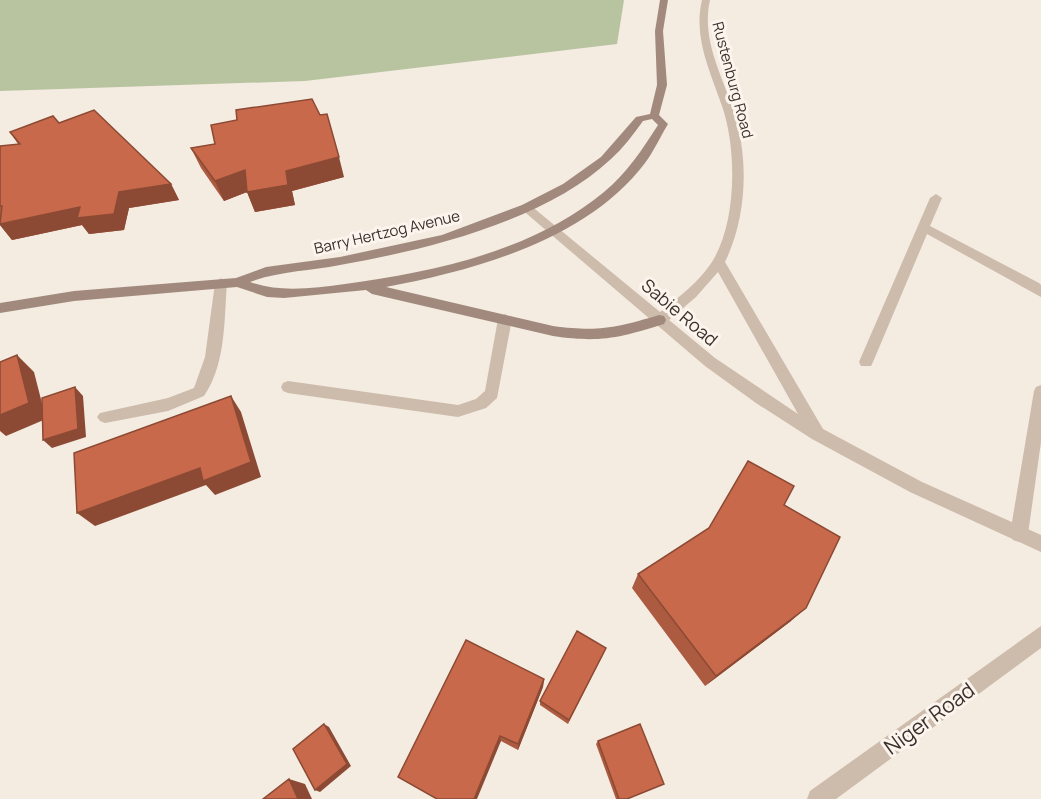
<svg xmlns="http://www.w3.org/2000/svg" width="1041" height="799" font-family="Manrope,sans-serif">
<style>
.green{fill:#b8c4a0}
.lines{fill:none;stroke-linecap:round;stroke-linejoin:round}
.lane{fill:#cdbbac;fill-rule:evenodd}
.street{fill:#cdbbac;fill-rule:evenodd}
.secondary{fill:#a18a7d;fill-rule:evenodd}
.wall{fill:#ac5a40}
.shaded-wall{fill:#8c4a34}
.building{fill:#c8694b;stroke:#8c4a34;stroke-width:1.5}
.labels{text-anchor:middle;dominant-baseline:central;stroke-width:6;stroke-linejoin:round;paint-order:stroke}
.far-street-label{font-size:15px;fill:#3b302b;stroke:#fbf5ee}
.street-label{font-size:18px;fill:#3b302b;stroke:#fbf5ee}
.near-street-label{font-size:21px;fill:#3b302b;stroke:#fbf5ee}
</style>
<rect width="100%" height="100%" fill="#f4ebe1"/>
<!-- green -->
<path class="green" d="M 0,0 L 624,0 L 617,44 L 305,81 L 0,91 Z"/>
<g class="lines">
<!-- lane -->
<path class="lane" d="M 936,194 L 942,198 L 930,226 L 1039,283 L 1041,285 L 1041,297 L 927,234 L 873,362 L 871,366 L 861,366 L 859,362 L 930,198 Z
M 221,278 L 227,283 C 224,320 226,364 204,396 L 168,411 L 105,423 L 100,421 L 97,417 L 100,413 L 168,398 L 194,388 L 205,357 L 215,283 Z
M 505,314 L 512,319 L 497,398 L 486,408 L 458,417 L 288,393 L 283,391 L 281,387 L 283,383 L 288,381 L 458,405 L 476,399 L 485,391 L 498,319 Z
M 1041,385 L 1041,442 L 1028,534 L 1025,540 L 1019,542 L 1013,540 L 1010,534 L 1034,391 L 1036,387 Z"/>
<!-- street -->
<path class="street" d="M 702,0 L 710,0 C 701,40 722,75 734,112 C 749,159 747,217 725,262 L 823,429 L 922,482 L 1041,535 L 1041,552 L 910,492 L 812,439 L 756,403 L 705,366 L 520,208 L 522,205 L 530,205 L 660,312 C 678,298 699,282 712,262 C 737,222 737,149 722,106 C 710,71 693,37 702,0 ZM 718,272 L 798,414 L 715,358 L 669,320 L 696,297 Z
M 1041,626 L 1041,648 L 836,799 L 807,799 L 810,791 Z"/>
<!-- secondary -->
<path class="secondary" d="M 660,0 L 668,0 L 663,31 L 667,85 L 659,115 L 668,124 C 660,137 654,151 645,163 C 587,240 475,270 386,287 L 553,326 C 598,332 616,328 659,315 L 664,316 L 666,320 L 664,324 C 619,338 600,343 553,336 L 372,294 L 366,290 L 284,298 L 267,297 L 237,287 L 74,301 L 0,313 L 0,303 L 74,291 L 236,278 L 266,267 L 340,257 L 442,235 L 522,205 L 563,184 L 601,157 L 636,117 L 650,114 L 657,85 L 655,31 ZM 652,119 L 658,125 C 642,150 627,173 604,192 C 533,251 434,272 345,284 C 314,288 280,293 250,282 C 279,271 310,271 340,265 C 426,250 545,221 611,159 C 623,148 633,135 643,121 Z"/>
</g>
<!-- wall -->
<path class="wall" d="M 59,123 L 171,184 L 179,200 L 129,208 L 124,230 L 89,234 L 82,225 L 12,240 L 0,225 L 0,146 L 18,144 L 10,132 Z
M 215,144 L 344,177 L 292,191 L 295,205 L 255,212 L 247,192 L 224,201 L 201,168 L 191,148 Z
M 784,505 L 791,621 L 705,686 L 632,588 L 638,574 Z
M 604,653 L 568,724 L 540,705 L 540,701 Z
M 544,679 L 543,687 L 518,750 L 501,741 L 436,799 Z
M 598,741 L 628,799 L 616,799 L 596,744 Z"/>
<!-- shaded-wall -->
<path class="shaded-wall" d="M 339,157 L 344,177 L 292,191 L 295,205 L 255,212 L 247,192 L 224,201 L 215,181 L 245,170 L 286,171 Z
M 171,184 L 179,200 L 129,208 L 124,230 L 89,234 L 82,225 L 12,240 L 0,225 L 0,224 L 119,192 Z
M 17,355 L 34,372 L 46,419 L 6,436 L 0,431 L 0,415 Z
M 75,387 L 83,396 L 86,437 L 52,448 L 43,440 Z
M 231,396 L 241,412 L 261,477 L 215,495 L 206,485 L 95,526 L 77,513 Z
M 806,608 L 791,621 L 705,686 L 716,676 Z
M 544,679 L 543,687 L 518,750 L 518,744 Z
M 324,724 L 329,727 L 351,766 L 320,792 L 315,790 Z
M 500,736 L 501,741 L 477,799 L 474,799 Z
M 289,779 L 305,784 L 312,799 L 298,799 Z"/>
<!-- building -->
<path class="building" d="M 312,99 L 320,115 L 327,114 L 339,157 L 286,171 L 288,185 L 247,192 L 245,170 L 215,181 L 191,148 L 215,144 L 211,125 L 237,120 L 236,110 Z
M 94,110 L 171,184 L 119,192 L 114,214 L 77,218 L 80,207 L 0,224 L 2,206 L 0,206 L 0,146 L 20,144 L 10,132 L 53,116 L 59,123 Z
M 17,355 L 29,403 L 0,415 L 0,362 Z
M 75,387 L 78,429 L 43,440 L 42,398 Z
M 231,396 L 251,462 L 203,481 L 200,468 L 77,513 L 74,453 Z
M 748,461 L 794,486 L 784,505 L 840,537 L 806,608 L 716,676 L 638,574 L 709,528 Z
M 577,631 L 606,648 L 569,720 L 540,701 Z
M 466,640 L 544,679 L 518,744 L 500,736 L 474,799 L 437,799 L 398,777 Z
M 324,724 L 347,764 L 315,790 L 293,749 Z
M 640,724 L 664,784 L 627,799 L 619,799 L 598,741 Z
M 289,779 L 298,799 L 263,799 Z"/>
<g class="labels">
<!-- far-street labels -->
<g class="far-street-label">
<text transform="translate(733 80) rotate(75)">Rustenburg Road</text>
<text transform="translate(387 232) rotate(-13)">Barry Hertzog Avenue</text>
</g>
<!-- street labels -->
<g class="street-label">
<text transform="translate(680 312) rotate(40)">Sabie Road</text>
</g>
<!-- near-street labels -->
<g class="near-street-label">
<text transform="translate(929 718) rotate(-36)">Niger Road</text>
</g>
</g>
</svg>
